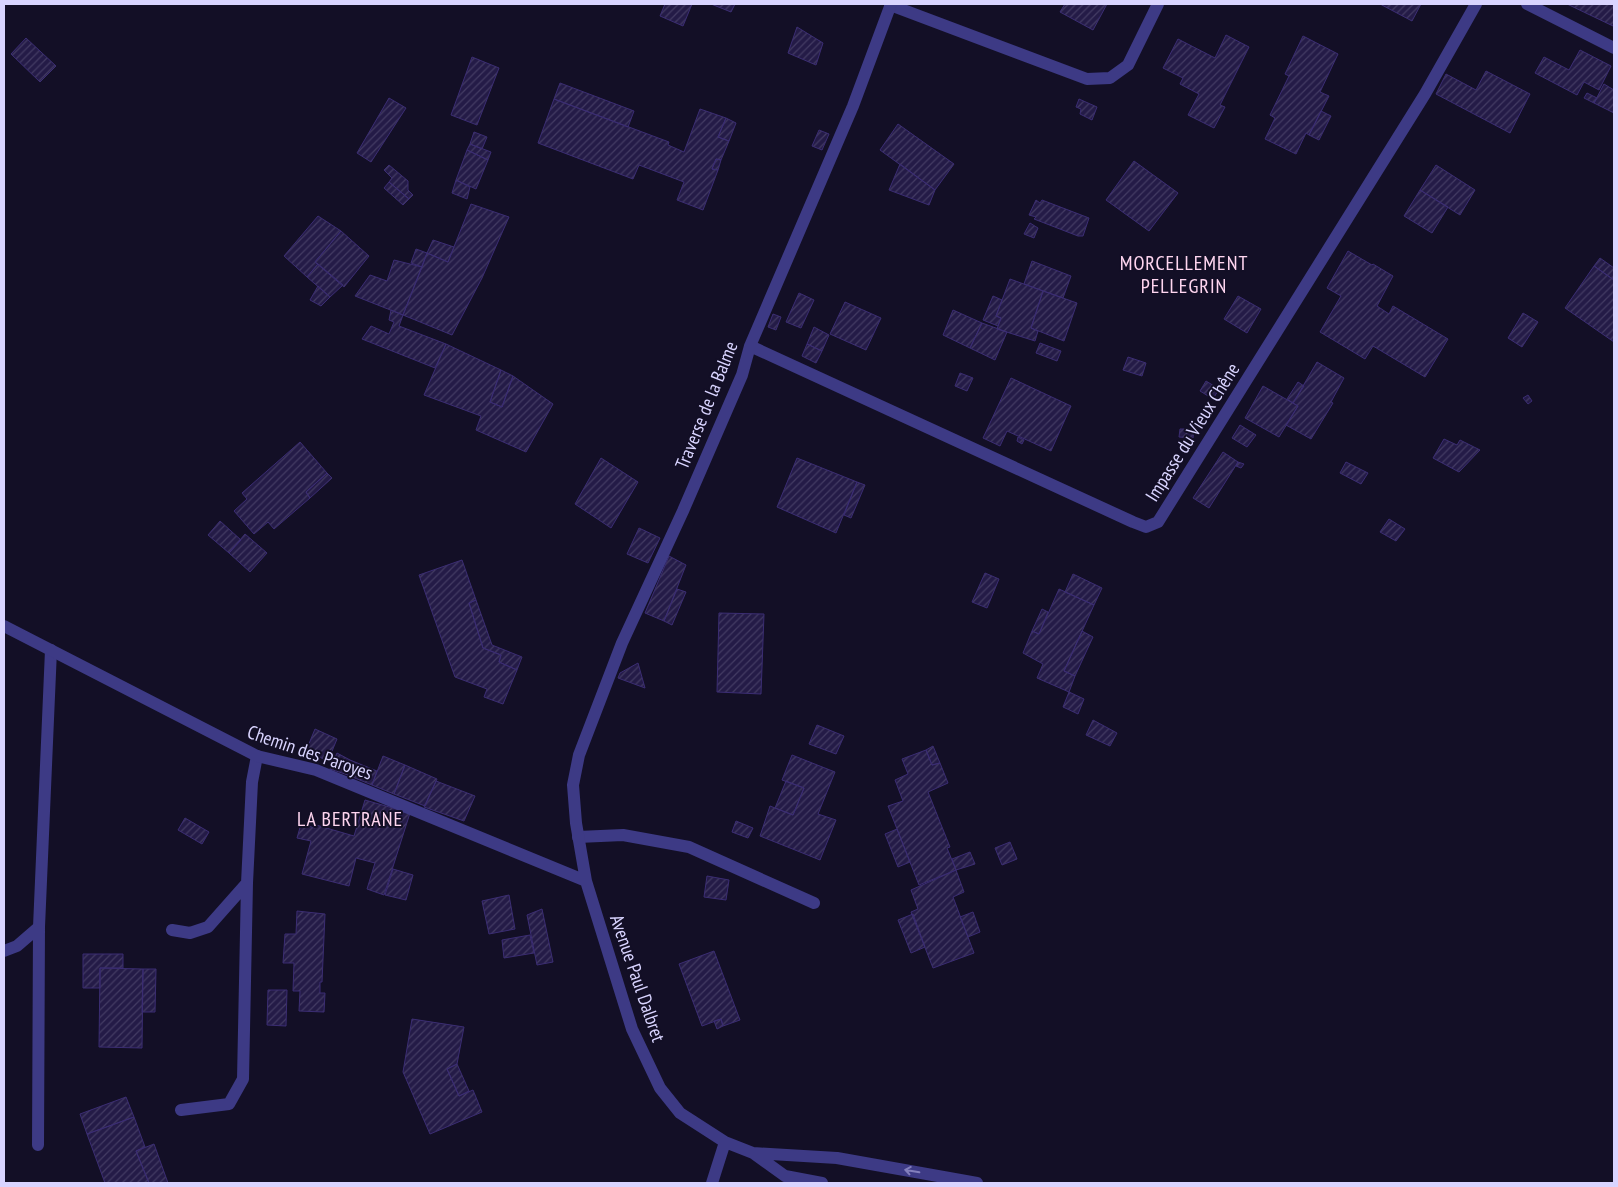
<svg xmlns="http://www.w3.org/2000/svg" width="1618" height="1187" font-family="'PT Sans Narrow',sans-serif">
<style>
.building{fill:url(#building-hatch);stroke:#3b2d73}
.lines{fill:none;stroke-linecap:round;stroke-linejoin:round}
.service{stroke:#3d3a85;stroke-width:12}
.minor{stroke:#3d3a85;stroke-width:12}
.oneway{stroke:#837fbc}
.labels{text-anchor:middle;dominant-baseline:central;stroke-width:4;stroke-linejoin:round;paint-order:stroke}
.street-label{font-size:19px;fill:#d9d4ff;stroke:#130f26}
.neighbourhood-label{font-size:20px;letter-spacing:1px;fill:#ffd6f0;stroke:#130f26}
</style>
<defs>
<pattern id="building-hatch" width="6" height="6" patternUnits="userSpaceOnUse" patternTransform="scale(1.25)"><rect width="6" height="6" fill="#241b47"/><path d="M-1 1l2-2M0 6l6-6M5 7l2-2" fill="none" stroke="#433b63"/></pattern>
</defs>
<rect width="100%" height="100%" fill="#130f26"/>
<!-- building -->
<path class="building" d="M 665,4 L 692,4 L 683,26 L 660,16 Z
M 711,4 L 735,4 L 731,12 Z
M 1065,4 L 1107,4 L 1093,30 L 1060,12 Z
M 1380,4 L 1421,4 L 1412,21 Z
M 1567,4 L 1614,4 L 1614,24 L 1613,26 Z
M 797,27 L 823,43 L 816,65 L 788,53 Z
M 1226,35 L 1249,47 L 1220,105 L 1225,107 L 1214,128 L 1188,115 L 1199,94 L 1180,84 L 1183,78 L 1163,68 L 1178,39 L 1215,58 Z
M 1303,36 L 1338,54 L 1320,92 L 1329,96 L 1309,135 L 1306,133 L 1296,154 L 1265,139 L 1275,118 L 1270,115 L 1289,76 L 1285,74 Z
M 26,38 L 56,66 L 40,82 L 11,54 Z
M 1580,50 L 1611,66 L 1599,90 L 1584,82 L 1577,95 L 1535,73 L 1544,57 L 1569,70 Z
M 472,57 L 499,68 L 477,125 L 451,115 Z
M 1486,71 L 1530,94 L 1510,133 L 1436,94 L 1446,74 L 1476,90 Z
M 560,83 L 634,111 L 628,127 L 554,99 Z
M 1604,84 L 1614,90 L 1614,113 L 1594,103 Z
M 1587,93 L 1597,98 L 1594,103 L 1584,98 Z
M 389,98 L 406,108 L 371,162 L 357,153 Z
M 554,99 L 669,142 L 668,145 L 684,152 L 700,109 L 726,118 L 718,137 L 729,141 L 721,160 L 716,159 L 712,169 L 718,170 L 703,210 L 677,200 L 684,182 L 639,165 L 633,179 L 538,143 Z
M 1079,99 L 1097,107 L 1092,120 L 1080,114 L 1081,109 L 1076,107 Z
M 1321,111 L 1331,116 L 1319,140 L 1309,135 Z
M 726,118 L 736,123 L 729,141 L 718,137 Z
M 898,124 L 954,164 L 935,190 L 880,150 Z
M 819,130 L 829,134 L 822,150 L 812,146 Z
M 474,132 L 487,137 L 482,149 L 470,144 Z
M 470,144 L 491,152 L 488,160 L 467,150 Z
M 467,150 L 488,160 L 476,189 L 456,180 Z
M 716,159 L 721,160 L 718,170 L 712,169 Z
M 1134,161 L 1178,193 L 1149,231 L 1106,200 Z
M 900,164 L 935,190 L 929,205 L 889,190 Z
M 389,165 L 408,181 L 408,190 L 413,195 L 409,199 L 389,182 L 392,178 L 384,170 Z
M 1436,165 L 1475,190 L 1460,215 L 1420,190 Z
M 456,180 L 470,187 L 467,199 L 452,193 Z
M 389,182 L 409,199 L 403,205 L 384,188 Z
M 1420,190 L 1448,207 L 1432,233 L 1404,216 Z
M 1036,200 L 1040,203 L 1042,200 L 1089,218 L 1083,236 L 1078,236 L 1034,219 L 1036,217 L 1029,215 Z
M 471,204 L 509,217 L 482,278 L 452,335 L 403,315 L 427,253 L 448,262 Z
M 318,216 L 341,231 L 315,262 L 318,264 L 307,277 L 284,256 Z
M 1030,223 L 1038,228 L 1034,238 L 1024,234 Z
M 341,231 L 369,256 L 344,287 L 315,262 Z
M 433,240 L 454,247 L 448,262 L 427,253 Z
M 416,249 L 427,253 L 422,267 L 411,263 Z
M 1348,251 L 1372,265 L 1373,264 L 1393,276 L 1377,306 L 1389,314 L 1393,306 L 1448,339 L 1425,377 L 1373,346 L 1365,359 L 1320,332 L 1341,296 L 1327,288 Z
M 1600,258 L 1614,268 L 1614,280 L 1594,266 Z
M 394,260 L 422,267 L 403,315 L 355,296 L 370,275 L 387,281 Z
M 1032,261 L 1071,276 L 1063,298 L 1024,284 Z
M 318,264 L 343,285 L 330,297 L 307,277 Z
M 1594,266 L 1614,280 L 1614,342 L 1565,308 Z
M 1010,279 L 1043,291 L 1031,328 L 1038,331 L 1035,341 L 997,329 L 1001,318 L 996,316 Z
M 318,286 L 330,297 L 321,306 L 310,300 Z
M 1043,291 L 1077,303 L 1064,341 L 1031,328 Z
M 799,293 L 814,300 L 801,328 L 786,322 Z
M 993,296 L 1002,300 L 996,316 L 1001,318 L 998,326 L 983,320 Z
M 1238,296 L 1261,309 L 1247,333 L 1224,319 Z
M 845,302 L 881,318 L 866,350 L 830,334 Z
M 391,310 L 403,315 L 399,326 L 446,344 L 435,368 L 362,339 L 371,326 L 389,334 L 394,322 L 389,320 Z
M 953,310 L 982,323 L 970,348 L 943,335 Z
M 1523,313 L 1538,322 L 1522,347 L 1508,338 Z
M 773,314 L 781,317 L 776,330 L 768,327 Z
M 982,323 L 1007,332 L 995,360 L 970,348 Z
M 814,327 L 829,335 L 822,351 L 807,344 Z
M 1040,343 L 1061,351 L 1057,361 L 1036,353 Z
M 446,344 L 501,370 L 490,402 L 502,407 L 513,376 L 553,404 L 526,452 L 476,430 L 481,416 L 424,395 Z
M 807,344 L 822,351 L 816,363 L 802,356 Z
M 1128,357 L 1146,363 L 1142,376 L 1123,370 Z
M 1317,362 L 1344,378 L 1331,402 L 1333,403 L 1311,439 L 1286,425 L 1298,406 L 1293,403 Z
M 501,370 L 513,376 L 502,407 L 490,402 Z
M 960,373 L 973,378 L 967,391 L 955,386 Z
M 1011,378 L 1071,406 L 1051,451 L 1007,431 L 1000,446 L 983,438 Z
M 1206,381 L 1219,389 L 1213,399 L 1200,391 Z
M 1298,382 L 1304,386 L 1293,403 L 1287,399 Z
M 1263,386 L 1298,406 L 1279,437 L 1245,418 Z
M 1528,395 L 1532,401 L 1528,404 L 1523,398 Z
M 1240,425 L 1256,435 L 1247,447 L 1232,438 Z
M 1180,429 L 1194,429 L 1193,438 L 1179,437 Z
M 1018,437 L 1024,440 L 1022,444 L 1017,441 Z
M 1444,439 L 1457,445 L 1460,440 L 1480,450 L 1459,472 L 1433,458 Z
M 300,442 L 327,473 L 306,492 L 310,498 L 274,529 L 268,522 L 254,534 L 234,511 L 247,499 L 242,493 Z
M 1223,452 L 1238,462 L 1209,508 L 1193,498 Z
M 601,458 L 638,482 L 611,528 L 575,504 Z
M 797,458 L 857,482 L 836,533 L 777,507 Z
M 1238,462 L 1244,464 L 1241,468 L 1236,466 Z
M 1346,462 L 1368,473 L 1361,484 L 1340,473 Z
M 327,473 L 332,478 L 310,498 L 306,492 Z
M 857,482 L 865,485 L 851,518 L 844,515 Z
M 1389,519 L 1405,529 L 1396,541 L 1380,532 Z
M 220,521 L 241,540 L 229,553 L 208,535 Z
M 639,528 L 660,538 L 648,563 L 627,554 Z
M 245,534 L 267,553 L 250,572 L 229,553 Z
M 669,556 L 686,565 L 664,621 L 645,613 Z
M 462,560 L 476,600 L 469,603 L 483,648 L 501,655 L 499,662 L 517,670 L 503,704 L 484,697 L 487,689 L 455,677 L 419,575 Z
M 985,573 L 999,579 L 987,608 L 972,602 Z
M 1073,574 L 1102,588 L 1094,605 L 1065,592 Z
M 677,589 L 686,592 L 672,625 L 664,621 Z
M 1059,589 L 1094,605 L 1064,671 L 1075,676 L 1069,692 L 1037,678 L 1043,664 L 1023,653 L 1032,631 L 1039,634 Z
M 476,600 L 492,645 L 522,657 L 517,670 L 499,662 L 501,655 L 483,648 L 469,603 Z
M 1042,609 L 1048,612 L 1039,634 L 1032,631 Z
M 719,613 L 764,614 L 761,694 L 717,692 Z
M 1082,631 L 1093,637 L 1075,676 L 1064,671 Z
M 638,663 L 645,688 L 618,678 L 620,673 Z
M 1069,692 L 1084,699 L 1078,714 L 1063,707 Z
M 1093,720 L 1117,733 L 1110,746 L 1086,735 Z
M 817,725 L 844,736 L 836,754 L 809,744 Z
M 315,729 L 337,739 L 328,761 L 306,751 Z
M 933,746 L 940,763 L 932,765 L 926,750 Z
M 926,750 L 932,765 L 940,763 L 948,783 L 928,792 L 950,847 L 947,848 L 956,870 L 919,885 L 888,806 L 903,801 L 895,780 L 908,774 L 902,759 Z
M 337,753 L 350,760 L 345,774 L 330,769 Z
M 792,755 L 835,772 L 818,814 L 836,820 L 820,860 L 760,836 L 770,806 L 793,815 L 804,788 L 782,780 Z
M 383,756 L 405,765 L 394,794 L 372,785 Z
M 350,760 L 377,771 L 372,785 L 345,774 Z
M 405,765 L 437,779 L 425,806 L 394,794 Z
M 436,781 L 475,796 L 464,821 L 424,807 Z
M 786,781 L 804,788 L 793,815 L 775,808 Z
M 365,800 L 410,813 L 384,895 L 367,889 L 375,863 L 356,858 L 349,886 L 302,874 L 311,841 L 297,838 L 301,824 L 315,828 L 316,825 L 354,836 Z
M 185,818 L 209,832 L 202,844 L 178,830 Z
M 736,821 L 753,828 L 748,838 L 732,832 Z
M 897,829 L 910,862 L 898,867 L 885,834 Z
M 1010,842 L 1017,859 L 1002,865 L 995,848 Z
M 970,852 L 975,864 L 956,870 L 952,859 Z
M 393,869 L 413,875 L 406,900 L 385,895 Z
M 956,870 L 964,892 L 953,897 L 974,953 L 933,968 L 911,912 L 918,909 L 911,890 Z
M 707,876 L 729,880 L 726,900 L 704,897 Z
M 509,895 L 515,929 L 489,934 L 482,901 Z
M 542,909 L 553,962 L 537,965 L 527,915 Z
M 297,911 L 325,914 L 322,982 L 320,982 L 320,993 L 325,993 L 324,1012 L 299,1011 L 300,991 L 293,991 L 294,963 L 283,963 L 285,934 L 296,934 Z
M 973,912 L 980,932 L 968,937 L 960,917 Z
M 913,914 L 925,947 L 911,953 L 898,920 Z
M 530,935 L 534,953 L 504,958 L 502,940 Z
M 714,951 L 740,1020 L 723,1026 L 721,1019 L 702,1026 L 679,964 Z
M 83,954 L 123,954 L 123,968 L 100,968 L 100,988 L 83,988 Z
M 100,968 L 143,969 L 142,1048 L 99,1047 Z
M 143,969 L 156,969 L 155,1012 L 142,1012 Z
M 268,990 L 287,990 L 286,1026 L 267,1025 Z
M 412,1019 L 464,1027 L 457,1064 L 447,1069 L 459,1096 L 473,1090 L 482,1112 L 430,1134 L 403,1072 Z
M 721,1019 L 723,1026 L 717,1029 L 714,1021 Z
M 457,1064 L 469,1091 L 459,1096 L 447,1069 Z
M 126,1097 L 134,1117 L 87,1134 L 80,1114 Z
M 134,1117 L 145,1147 L 136,1151 L 149,1183 L 105,1183 L 87,1134 Z
M 154,1144 L 168,1183 L 149,1183 L 136,1151 Z"/>
<g class="lines">
<!-- service -->
<path class="service" d="M 890,5 L 1087,79 L 1110,78 L 1128,65 L 1158,4
M 578,837 L 623,835 L 689,847 L 814,903
M 172,930 L 190,933 L 208,927 L 247,883
M 4,951 L 17,946 L 39,927
M 181,1110 L 229,1104 L 243,1079 L 247,883 L 252,782 L 257,756
M 38,1145 L 39,927 L 51,650"/>
<!-- minor -->
<path class="minor" d="M 1527,4 L 1614,48
M 750,346 L 1133,522 L 1146,527 L 1158,522 L 1425,94 L 1476,4
M 4,626 L 257,756 L 316,770 L 586,881
M 753,1153 L 837,1158 L 977,1183
M 712,1183 L 725,1142
M 822,1183 L 785,1176 L 753,1153 L 725,1142 L 680,1113 L 660,1088 L 632,1029 L 586,881 L 576,823 L 573,785 L 579,755 L 622,643 L 683,511 L 742,375 L 750,346 L 853,106 L 891,4"/>
</g>
<!-- one-way arrows -->
<defs><path id="oneway-shaft" d="M-6 0H5M1.5-3L5.5 0L1.5 3" fill="none" stroke-width="1.6" stroke-linecap="round" stroke-linejoin="round" transform="scale(1.25)"/></defs>
<use class="oneway" href="#oneway-shaft" transform="translate(912 1171) rotate(-170)"/>
<g class="labels">
<!-- street labels -->
<g class="street-label">
<text transform="translate(706 405) rotate(-68)">Traverse de la Balme</text>
<text transform="translate(1192 432) rotate(-58)">Impasse du Vieux Chêne</text>
<text transform="translate(310 752) rotate(19)">Chemin des Paroyes</text>
<text transform="translate(638 978) rotate(71)">Avenue Paul Dalbret</text>
</g>
<!-- neighbourhood labels -->
<g class="neighbourhood-label">
<text x="1184" y="263">MORCELLEMENT<tspan x="1184" dy="23">PELLEGRIN</tspan></text>
<text x="350" y="819">LA BERTRANE</text>
</g>
</g>
<!-- border -->
<rect width="1618" height="1187" fill="none" stroke="#d9d4ff" stroke-width="10"/>
</svg>
